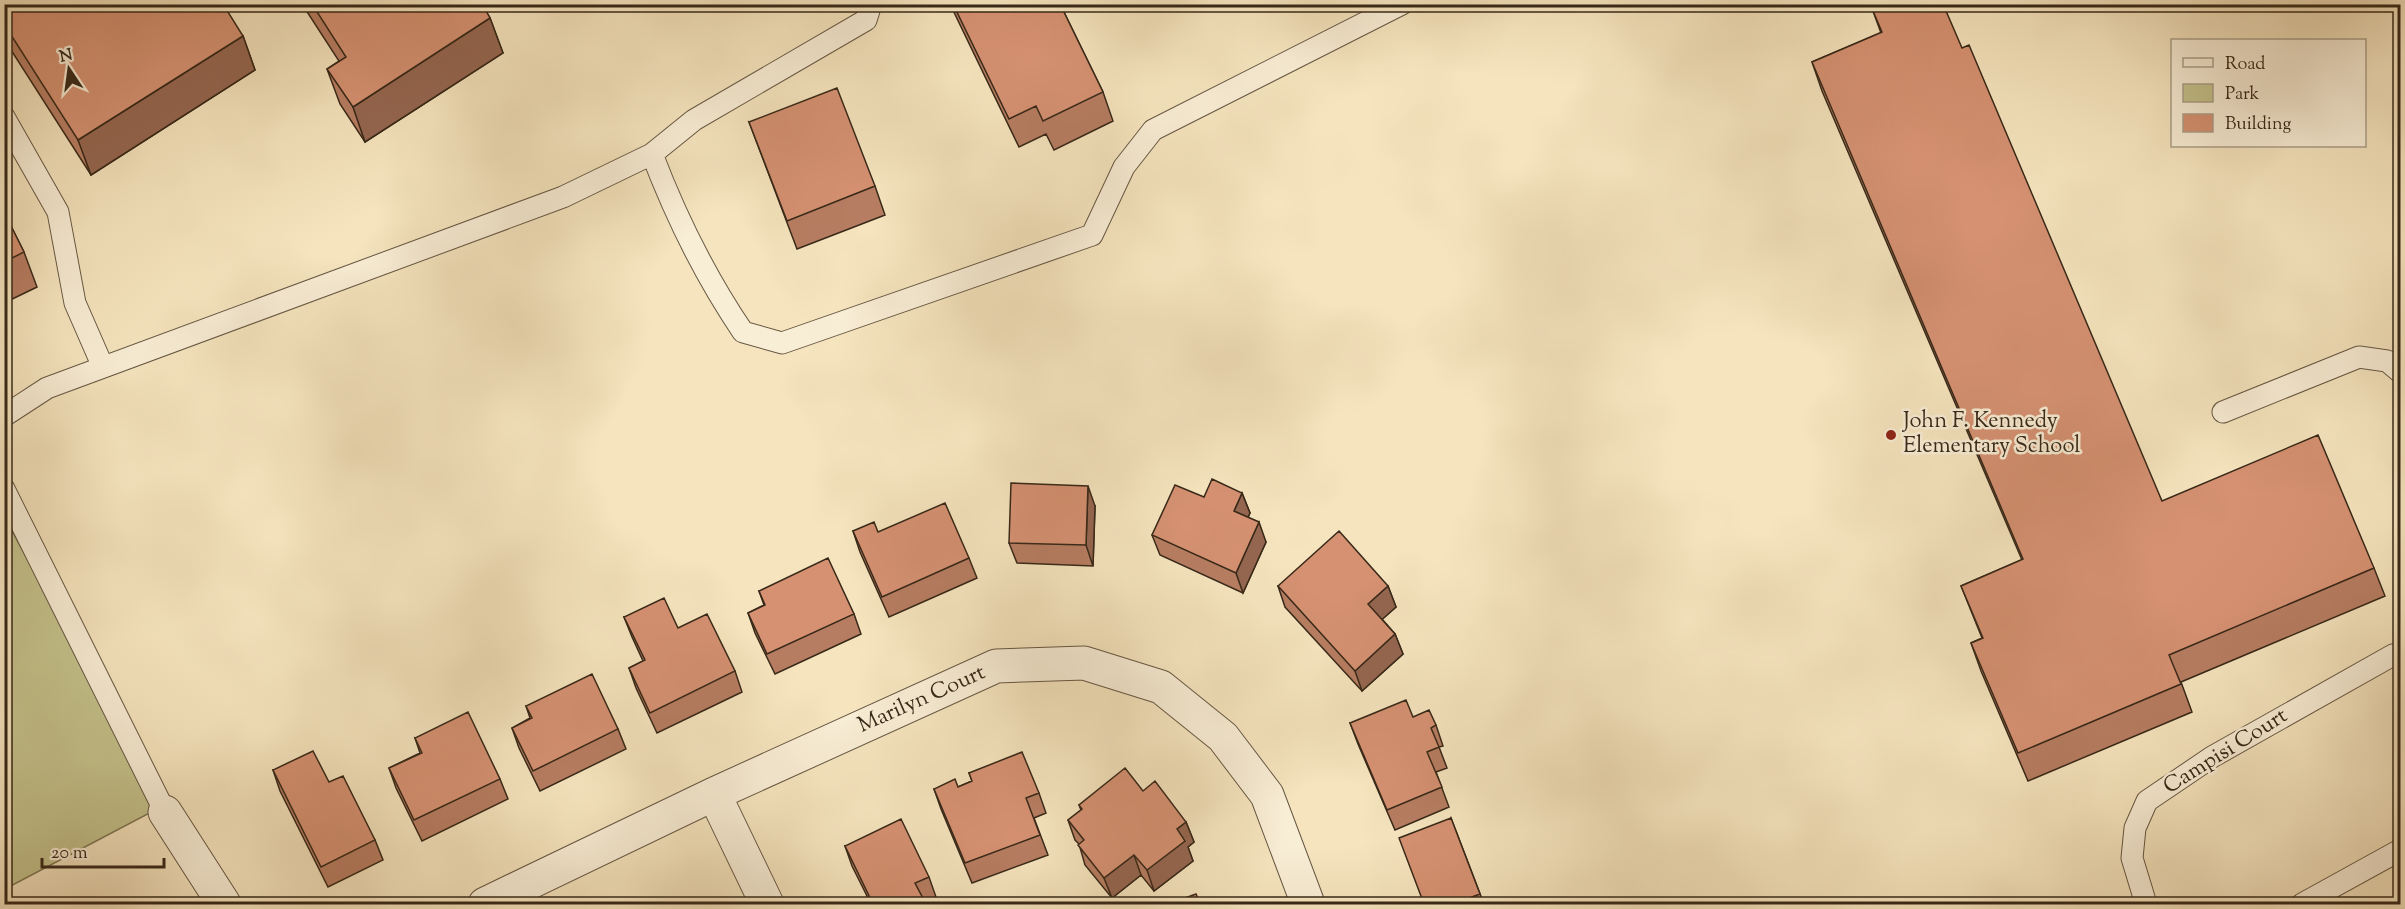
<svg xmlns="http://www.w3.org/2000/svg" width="2405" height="909" font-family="'Sorts Mill Goudy',serif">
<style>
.green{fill:#c4c28c;stroke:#7e7552;stroke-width:1.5}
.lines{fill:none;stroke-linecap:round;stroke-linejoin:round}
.service-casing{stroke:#665742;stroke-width:23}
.minor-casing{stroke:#665742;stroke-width:35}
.service{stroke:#f8edd5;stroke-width:21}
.minor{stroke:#f8edd5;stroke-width:33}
.wall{fill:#b77d62;stroke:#372818;stroke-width:1.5}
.shaded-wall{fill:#956650;stroke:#372818;stroke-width:1.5}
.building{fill:#d59172;stroke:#372818;stroke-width:1.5}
.poi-dot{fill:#8f2418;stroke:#f8edd5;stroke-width:2}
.labels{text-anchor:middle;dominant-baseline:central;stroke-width:5;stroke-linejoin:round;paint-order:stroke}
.poi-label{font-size:22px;fill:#372818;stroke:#f8edd5;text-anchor:start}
.street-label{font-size:22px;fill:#372818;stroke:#f8edd5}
</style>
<rect width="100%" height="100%" fill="#f5e4be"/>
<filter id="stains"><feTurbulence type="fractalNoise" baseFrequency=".00333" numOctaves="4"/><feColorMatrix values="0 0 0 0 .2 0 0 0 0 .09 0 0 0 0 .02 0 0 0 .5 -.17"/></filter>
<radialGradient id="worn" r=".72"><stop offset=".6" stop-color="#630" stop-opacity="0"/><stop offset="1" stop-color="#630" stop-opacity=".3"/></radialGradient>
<!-- green -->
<path class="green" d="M 4,516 L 161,807 L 5,889 L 4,889 Z"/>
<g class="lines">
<defs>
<path id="service" d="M 871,4 L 866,20 L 694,120 L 652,154 C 676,217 705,276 743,332 L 782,343 L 1092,235 L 1124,167 L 1153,130 L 1402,4
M 4,117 L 58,212 L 75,303 L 103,367
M 2223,412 L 2359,357 L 2387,361 L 2400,372
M 4,416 L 47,388 L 563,197 L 652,154
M 4,489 L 165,812
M 2146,904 L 2132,858 L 2135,828 L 2147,801 L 2212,757 L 2393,655 L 2400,654
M 2302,904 L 2400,850"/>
<path id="minor" d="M 714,794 L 767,904
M 165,812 L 224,904
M 485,904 L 714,794 L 996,666 L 1084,663 L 1161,687 L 1223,737 L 1267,795 L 1308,904"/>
</defs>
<!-- service casing -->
<use href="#service" class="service-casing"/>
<!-- minor casing -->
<use href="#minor" class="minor-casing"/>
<!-- service -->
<use href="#service" class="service"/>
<!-- minor -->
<use href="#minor" class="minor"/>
</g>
<!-- wall -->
<path class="wall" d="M 4,4 L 243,36 L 255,70 L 91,175 L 4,39 Z
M 302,4 L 482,4 L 490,18 L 503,53 L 365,142 L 340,104 L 327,69 L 339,61 Z
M 950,4 L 1060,4 L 1103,92 L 1113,121 L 1054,150 L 1046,134 L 1019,147 Z
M 1873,11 L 2162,501 L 2374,568 L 2385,596 L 2181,682 L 2192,712 L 2028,781 L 1981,671 L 1971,643 L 1982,638 L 1961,586 L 2022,560 L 1822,91 L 1812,62 L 1881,33 Z
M 749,122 L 875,186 L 885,215 L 797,249 Z
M 4,212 L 24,252 L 37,287 L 4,303 Z
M 1242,493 L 1250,513 L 1248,517 L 1266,542 L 1243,593 L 1160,555 L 1152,535 L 1204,497 Z
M 1095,506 L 1093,566 L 1017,563 L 1009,543 Z
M 853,531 L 878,532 L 969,558 L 977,578 L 889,617 L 860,552 Z
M 1278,586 L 1388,586 L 1396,607 L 1382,619 L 1395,634 L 1403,654 L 1362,691 L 1285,607 Z
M 759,591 L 854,614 L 861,634 L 775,674 L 755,633 L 748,613 L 764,605 Z
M 624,617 L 678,628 L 735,671 L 742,692 L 657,733 L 636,688 L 629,668 L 643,661 L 632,637 Z
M 526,706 L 618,729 L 626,749 L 540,791 L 519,748 L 512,728 L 530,718 Z
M 1413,717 L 1436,725 L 1443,746 L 1439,747 L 1447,768 L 1436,772 L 1449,807 L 1395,830 L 1358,744 L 1350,723 Z
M 415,738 L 500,779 L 508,799 L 422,841 L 396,788 L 389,768 L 420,753 Z
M 273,770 L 329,782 L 375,840 L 383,860 L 328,887 L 280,791 Z
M 969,773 L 1039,793 L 1046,813 L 1034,818 L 1048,855 L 972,883 L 941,809 L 934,789 L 958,787 L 972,781 Z
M 1143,791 L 1186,822 L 1194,842 L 1188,847 L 1193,861 L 1154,891 L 1141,875 L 1112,898 L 1085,865 L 1079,844 L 1075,840 L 1068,820 L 1081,810 L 1079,805 Z
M 1451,818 L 1484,904 L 1424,904 Z
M 845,846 L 929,877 L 936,897 L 925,902 L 926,904 L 871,904 L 852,866 Z"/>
<!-- shaded-wall -->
<path class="shaded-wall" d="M 490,18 L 503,53 L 365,142 L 353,107 Z
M 243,36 L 255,70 L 91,175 L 78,140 Z
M 1088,486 L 1095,506 L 1093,566 L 1086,545 Z
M 1242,493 L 1250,513 L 1242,531 L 1234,511 Z
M 1259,522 L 1266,542 L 1243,593 L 1236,573 Z
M 1388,586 L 1396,607 L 1376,625 L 1368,604 Z
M 1395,634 L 1403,654 L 1362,691 L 1355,671 Z
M 1186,822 L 1194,842 L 1188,847 L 1193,861 L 1154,891 L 1147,870 L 1177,829 Z
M 1134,855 L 1141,875 L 1112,898 L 1104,878 Z"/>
<!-- building -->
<path class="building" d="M 4,4 L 223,4 L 243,36 L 78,140 L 4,24 Z
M 312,4 L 482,4 L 490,18 L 353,107 L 327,69 L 346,57 Z
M 953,4 L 1060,4 L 1103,92 L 1043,121 L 1036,106 L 1009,119 Z
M 1890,4 L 1943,4 L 1962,48 L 1969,45 L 2162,501 L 2318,435 L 2374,568 L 2169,655 L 2181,684 L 2018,753 L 1971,643 L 1983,638 L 1961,586 L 2023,559 L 1812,62 L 1882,32 L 1873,11 Z
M 837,88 L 875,186 L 787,221 L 749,122 Z
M 4,212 L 24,252 L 4,262 Z
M 1212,479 L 1242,493 L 1234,511 L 1259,522 L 1236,573 L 1152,535 L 1175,485 L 1204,497 Z
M 1011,483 L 1088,486 L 1086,545 L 1009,543 Z
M 945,503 L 969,558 L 882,597 L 853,531 L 874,522 L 878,532 Z
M 1339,531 L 1388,586 L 1368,604 L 1395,634 L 1355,671 L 1278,586 Z
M 828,558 L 854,614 L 767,654 L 748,613 L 765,605 L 759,591 Z
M 664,598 L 678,628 L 707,614 L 735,671 L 650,713 L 629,668 L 645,660 L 624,617 Z
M 592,674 L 618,729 L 533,771 L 512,728 L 532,718 L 526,706 Z
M 1406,700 L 1413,717 L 1429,710 L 1436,725 L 1431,728 L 1439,747 L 1427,752 L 1442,787 L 1387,810 L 1350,723 Z
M 468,712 L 500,779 L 414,820 L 389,768 L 422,753 L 415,738 Z
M 313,751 L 329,782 L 343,776 L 375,840 L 321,867 L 273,770 Z
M 1022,752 L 1039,793 L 1026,798 L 1040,835 L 965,863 L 934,789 L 955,779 L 958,787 L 972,781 L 969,773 Z
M 1125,768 L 1143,791 L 1155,781 L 1186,822 L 1177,829 L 1185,841 L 1147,870 L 1134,855 L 1104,878 L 1078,845 L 1084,840 L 1068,820 L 1082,809 L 1079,805 Z
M 1451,818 L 1480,894 L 1453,904 L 1424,904 L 1399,838 Z
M 901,819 L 929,877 L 915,883 L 926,904 L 873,904 L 845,846 Z
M 1196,894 L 1201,904 L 1169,904 Z
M 97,899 L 100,904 L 88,904 Z"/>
<!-- markers -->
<circle class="poi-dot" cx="1891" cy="435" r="6"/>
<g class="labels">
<!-- poi labels -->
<g class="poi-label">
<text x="1903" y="422">John F. Kennedy<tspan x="1903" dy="25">Elementary School</tspan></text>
</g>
<!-- street labels -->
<g class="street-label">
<text transform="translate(922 700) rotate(-24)">Marilyn Court</text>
<text transform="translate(2226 752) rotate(-32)">Campisi Court</text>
</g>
</g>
<!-- margin -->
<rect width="2405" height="909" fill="none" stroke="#f5e4be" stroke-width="24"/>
<rect x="6" y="6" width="2393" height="897" fill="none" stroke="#372818" stroke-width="3"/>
<rect x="12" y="12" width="2381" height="885" fill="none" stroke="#372818" stroke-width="1.5"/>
<!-- legend -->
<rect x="2171" y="39" width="195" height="108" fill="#f8edd5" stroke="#ab9e89" stroke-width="1.5"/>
<rect x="2183" y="58" width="30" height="9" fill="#f8edd5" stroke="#ab9e89" stroke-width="1.5"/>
<text x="2225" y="69" font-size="18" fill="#372818">Road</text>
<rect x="2183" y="84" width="30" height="18" fill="#c4c28c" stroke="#ab9e89" stroke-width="1.5"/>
<text x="2225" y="99" font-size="18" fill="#372818">Park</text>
<rect x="2183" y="114" width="30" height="18" fill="#d59172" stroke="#ab9e89" stroke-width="1.5"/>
<text x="2225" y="129" font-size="18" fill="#372818">Building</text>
<!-- north arrow -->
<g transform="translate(69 69) rotate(347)" stroke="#f8edd5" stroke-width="4.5" paint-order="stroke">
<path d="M0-4.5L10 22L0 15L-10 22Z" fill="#372818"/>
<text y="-9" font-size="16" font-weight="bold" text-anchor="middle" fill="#372818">N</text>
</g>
<!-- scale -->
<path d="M42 858v9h122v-9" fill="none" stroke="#372818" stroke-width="3"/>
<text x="51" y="858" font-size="18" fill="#372818" stroke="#f8edd5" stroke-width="4.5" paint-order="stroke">20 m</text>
<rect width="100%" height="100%" filter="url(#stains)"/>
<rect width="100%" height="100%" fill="url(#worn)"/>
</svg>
